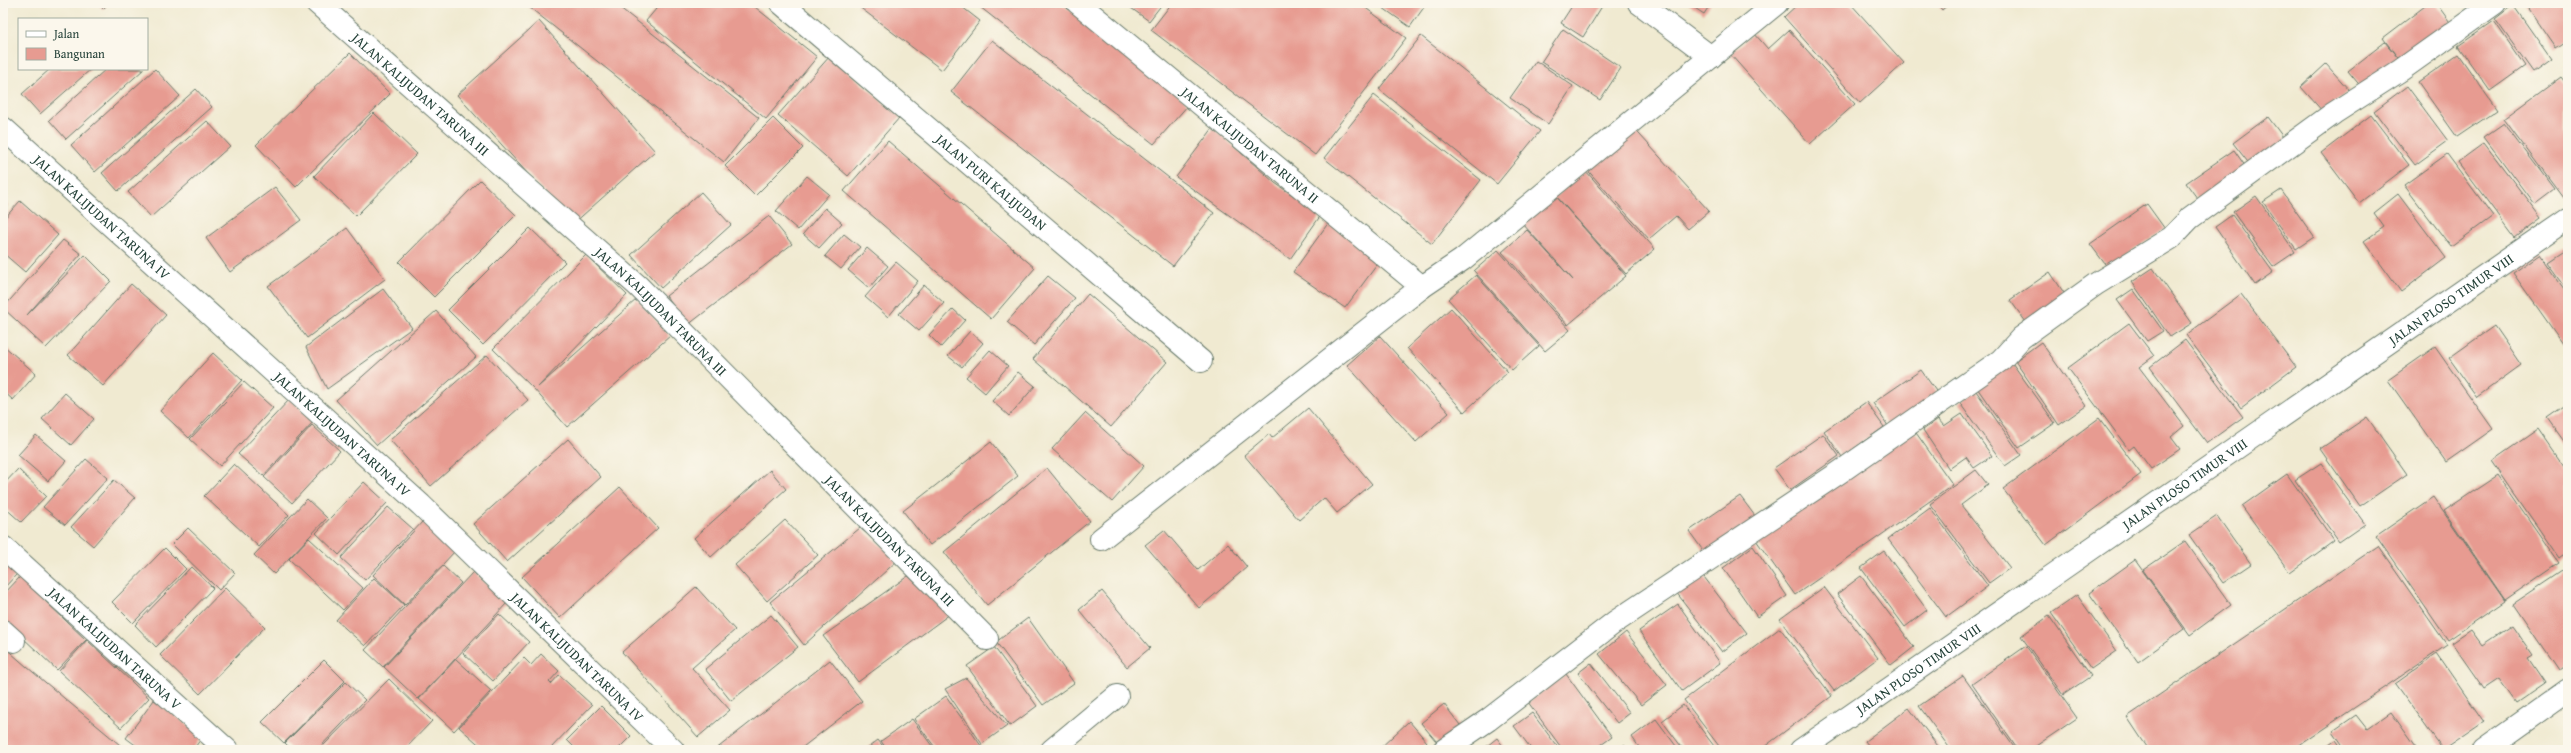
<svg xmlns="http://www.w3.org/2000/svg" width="2571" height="753" font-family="'Gentium Book Plus',serif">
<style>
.building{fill:#e79b91}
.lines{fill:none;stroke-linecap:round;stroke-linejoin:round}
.minor-casing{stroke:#687a6b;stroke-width:24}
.minor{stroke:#fff;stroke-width:22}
.labels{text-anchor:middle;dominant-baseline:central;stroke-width:4;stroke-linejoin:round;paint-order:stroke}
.street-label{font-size:14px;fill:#1f3d34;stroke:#fbf7ec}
</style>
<rect width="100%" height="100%" fill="#fbf7ec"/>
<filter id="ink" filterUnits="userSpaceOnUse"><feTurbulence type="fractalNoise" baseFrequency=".025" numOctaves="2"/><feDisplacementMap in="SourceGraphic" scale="8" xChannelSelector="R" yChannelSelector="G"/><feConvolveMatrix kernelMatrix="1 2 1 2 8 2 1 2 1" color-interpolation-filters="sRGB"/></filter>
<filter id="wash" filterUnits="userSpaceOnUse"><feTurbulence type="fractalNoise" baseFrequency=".012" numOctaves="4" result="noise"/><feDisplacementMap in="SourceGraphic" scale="16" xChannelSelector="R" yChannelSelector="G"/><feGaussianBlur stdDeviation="0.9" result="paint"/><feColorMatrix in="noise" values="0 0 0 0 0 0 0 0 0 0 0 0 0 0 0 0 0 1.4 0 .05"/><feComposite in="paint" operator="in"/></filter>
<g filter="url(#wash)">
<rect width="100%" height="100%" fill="#f0ead1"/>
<g id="blocks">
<!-- building -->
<path class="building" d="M 97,3 L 109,3 L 103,9 Z
M 524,3 L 614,3 L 759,118 L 724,162 Z
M 661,3 L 750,3 L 817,57 L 766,119 L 646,21 Z
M 860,3 L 957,3 L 980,21 L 942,70 L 858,6 Z
M 975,3 L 1060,3 L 1103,33 L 1189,104 L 1154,144 Z
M 1124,3 L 1163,3 L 1149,21 Z
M 1172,3 L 1359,3 L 1406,38 L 1315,155 L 1151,30 Z
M 1376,3 L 1427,3 L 1410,27 Z
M 1574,3 L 1604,3 L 1583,37 L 1561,23 Z
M 1687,3 L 1711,3 L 1704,14 Z
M 1799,3 L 1850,3 L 1904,63 L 1860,103 L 1784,17 Z
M 1936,3 L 1950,3 L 1942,10 Z
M 2429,3 L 2436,3 L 2452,25 L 2362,88 L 2348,71 L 2385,42 L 2398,58 L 2383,38 Z
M 2525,3 L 2568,3 L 2568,40 L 2556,48 Z
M 2513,5 L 2551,59 L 2533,72 L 2495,19 Z
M 539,21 L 655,151 L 573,224 L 457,95 Z
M 2494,21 L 2525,66 L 2490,91 L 2458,46 Z
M 1563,29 L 1621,68 L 1600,100 L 1541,62 Z
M 1789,30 L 1855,104 L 1810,144 L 1730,54 L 1754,33 L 1768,49 Z
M 1421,36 L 1540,131 L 1497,184 L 1379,89 Z
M 992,40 L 1214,213 L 1173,266 L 951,92 Z
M 350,53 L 390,94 L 296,187 L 256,145 Z
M 2458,54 L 2497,110 L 2457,137 L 2418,82 Z
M 830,56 L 900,117 L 848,176 L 778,115 Z
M 1536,61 L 1573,86 L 1548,124 L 1510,98 Z
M 2326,64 L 2349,90 L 2324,113 L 2301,87 Z
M 50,69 L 91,69 L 40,114 L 22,94 Z
M 106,69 L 144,69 L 66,139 L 49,120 Z
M 155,69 L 180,96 L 95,172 L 71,145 Z
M 2568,74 L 2568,82 L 2564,77 Z
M 2561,77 L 2568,86 L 2568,200 L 2566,202 L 2504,119 Z
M 2407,86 L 2448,141 L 2415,165 L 2374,111 Z
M 196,89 L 212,107 L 118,191 L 102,173 Z
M 1374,95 L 1481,180 L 1432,244 L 1324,158 Z
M 374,113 L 417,154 L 356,216 L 314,176 Z
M 2371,115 L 2409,165 L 2359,203 L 2321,153 Z
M 2268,117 L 2286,141 L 2251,166 L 2233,143 Z
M 773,118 L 803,148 L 755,196 L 725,166 Z
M 207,121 L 230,146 L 151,217 L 128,192 Z
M 2504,123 L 2554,189 L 2534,204 L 2484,137 Z
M 1630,124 L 1709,211 L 1688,229 L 1676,216 L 1649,239 L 1583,165 Z
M 1213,128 L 1275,183 L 1321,215 L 1290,259 L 1176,177 Z
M 888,141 L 1035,268 L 991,319 L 844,191 Z
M 2484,143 L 2541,218 L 2515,238 L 2458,162 Z
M 2234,150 L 2250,173 L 2203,206 L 2186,183 Z
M 2447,154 L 2493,216 L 2451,247 L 2404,185 Z
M 1585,170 L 1655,249 L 1626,274 L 1556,196 Z
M 807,176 L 829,194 L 798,230 L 776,211 Z
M 480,180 L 516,215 L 434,297 L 399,262 Z
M 275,187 L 301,220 L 230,272 L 206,238 Z
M 2281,190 L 2314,237 L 2296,249 L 2263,202 Z
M 701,192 L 731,225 L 661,288 L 631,255 Z
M 1554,194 L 1626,276 L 1568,325 L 1502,252 L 1527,230 L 1573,280 L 1522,223 Z
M 2398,194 L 2446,258 L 2401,292 L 2364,241 L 2384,227 L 2374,213 Z
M 2256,196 L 2295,252 L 2273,267 L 2233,212 Z
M 3,200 L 8,205 L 3,211 Z
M 20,201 L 58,235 L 25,272 L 3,253 L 3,220 Z
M 2147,204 L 2165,229 L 2108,268 L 2090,244 Z
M 825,208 L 842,223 L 819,248 L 803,234 Z
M 2232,215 L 2273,272 L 2255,285 L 2215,227 Z
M 769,216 L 792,244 L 688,325 L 666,296 Z
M 1329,222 L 1379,262 L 1345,308 L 1293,272 Z
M 347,228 L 385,279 L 307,338 L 268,286 Z
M 530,228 L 565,262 L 483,345 L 448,310 Z
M 844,234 L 860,247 L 841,269 L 825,256 Z
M 63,240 L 81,254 L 27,315 L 85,255 L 111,281 L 46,348 L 3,308 Z
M 867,248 L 888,266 L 869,288 L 848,270 Z
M 2568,249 L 2568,292 L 2547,263 Z
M 1498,250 L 1570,330 L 1545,351 L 1474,271 Z
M 586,255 L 627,295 L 538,387 L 637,299 L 670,336 L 567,427 L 534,389 L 493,349 Z
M 2539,255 L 2568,296 L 2568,351 L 2513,273 Z
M 896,262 L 918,281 L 888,317 L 865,297 Z
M 2153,268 L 2192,323 L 2170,337 L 2132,282 Z
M 2050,272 L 2070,302 L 2031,329 L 2010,300 Z
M 1476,275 L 1539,346 L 1512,370 L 1448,299 Z
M 1048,276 L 1075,298 L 1034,345 L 1007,322 Z
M 131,284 L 166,315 L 103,386 L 68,355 Z
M 924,285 L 944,303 L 919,331 L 899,314 Z
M 383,289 L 412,328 L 327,389 L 306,347 Z
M 2133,289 L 2163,331 L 2147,341 L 2117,300 Z
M 1088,294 L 1167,362 L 1111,427 L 1033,359 Z
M 2241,294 L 2296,367 L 2241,408 L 2186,335 Z
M 1451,308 L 1508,372 L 1464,412 L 1407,348 Z
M 953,309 L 965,320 L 941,347 L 929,335 Z
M 436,311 L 476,357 L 377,445 L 336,400 Z
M 2129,323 L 2154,356 L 2139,367 L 2184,426 L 2171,437 L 2180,449 L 2151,469 L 2134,446 L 2129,450 L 2068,368 Z
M 2494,326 L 2521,365 L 2477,397 L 2449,358 Z
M 970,331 L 983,343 L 962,367 L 948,356 Z
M 1380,336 L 1449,413 L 1416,442 L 1347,365 Z
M 2185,340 L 2243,417 L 2207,443 L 2150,367 Z
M 2041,342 L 2086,406 L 2059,425 L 2015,361 Z
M 3,345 L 36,374 L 13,400 L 3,391 Z
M 2435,347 L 2493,429 L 2446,462 L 2388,380 Z
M 990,350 L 1008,366 L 985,393 L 966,377 Z
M 213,353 L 242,380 L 189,438 L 160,411 Z
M 487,355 L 528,400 L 431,486 L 390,440 Z
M 2010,360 L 2055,423 L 2019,448 L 1975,385 Z
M 1921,370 L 1941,398 L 1892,432 L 1873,403 Z
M 1018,372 L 1035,386 L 1009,416 L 992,401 Z
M 244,382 L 273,408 L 220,466 L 190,439 Z
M 1976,391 L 2021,455 L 2005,466 L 1959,402 Z
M 65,393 L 94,419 L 71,445 L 42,419 Z
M 290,399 L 314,421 L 263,476 L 238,454 Z
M 1866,402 L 1884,427 L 1842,457 L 1824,431 Z
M 2568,405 L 2568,447 L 2548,419 Z
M 1308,408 L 1372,484 L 1337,513 L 1324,498 L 1299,520 L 1244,455 L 1269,434 L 1272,438 Z
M 1085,413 L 1144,466 L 1112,502 L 1052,449 Z
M 1962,414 L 1992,456 L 1974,468 L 1966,457 L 1949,469 L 1923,430 L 1938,419 L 1944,426 Z
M 2367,417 L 2407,474 L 2360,506 L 2320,449 Z
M 2099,418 L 2141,474 L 2046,545 L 2003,489 Z
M 312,425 L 340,451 L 292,503 L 264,477 Z
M 2538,429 L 2568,472 L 2568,551 L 2559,558 L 2492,461 Z
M 1914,430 L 1953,485 L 1795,595 L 1756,540 Z
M 1823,434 L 1839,456 L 1790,490 L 1774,468 Z
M 36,435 L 66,461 L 48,481 L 18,455 Z
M 568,439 L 601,477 L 507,562 L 473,524 Z
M 991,442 L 1018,476 L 930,545 L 903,511 Z
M 86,459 L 108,478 L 65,525 L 43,507 Z
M 2321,463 L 2365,524 L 2339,542 L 2295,480 Z
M 234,464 L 289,515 L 259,547 L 204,496 Z
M 1047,468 L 1090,521 L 987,605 L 944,552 Z
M 18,469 L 46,496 L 21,522 L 3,506 L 3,485 Z
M 770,470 L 786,489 L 711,557 L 694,538 Z
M 1976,470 L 1988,485 L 1961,505 L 2010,568 L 1989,583 L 1930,504 Z
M 2287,474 L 2334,541 L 2290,573 L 2242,506 Z
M 2498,475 L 2559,563 L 2505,600 L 2444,511 Z
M 114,480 L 135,498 L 93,546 L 71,527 Z
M 364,482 L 387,503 L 339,555 L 316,533 Z
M 620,487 L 658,528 L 560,618 L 522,577 Z
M 1740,496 L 1758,520 L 1707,556 L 1689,531 Z
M 2433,497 L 2505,601 L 2448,640 L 2376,536 Z
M 307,499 L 327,518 L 274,574 L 254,555 Z
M 388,507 L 413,529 L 365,580 L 341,558 Z
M 1930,508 L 1988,586 L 1946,617 L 1888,539 Z
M 2217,516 L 2251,564 L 2223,583 L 2189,535 Z
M 785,520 L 818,555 L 767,601 L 735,565 Z
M 423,521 L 455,551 L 405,605 L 373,575 Z
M 188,528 L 235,573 L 219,590 L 172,544 Z
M 860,528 L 898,560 L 804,645 L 770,602 Z
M 1164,530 L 1198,570 L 1228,544 L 1247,567 L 1199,608 L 1145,545 Z
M 309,538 L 363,588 L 343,610 L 289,559 Z
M 2185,541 L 2231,605 L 2190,635 L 2143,570 Z
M 1753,546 L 1787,596 L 1757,617 L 1723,568 Z
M 2378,546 L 2447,645 L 2292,750 L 2149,750 L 2127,717 Z
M 165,548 L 186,569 L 133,623 L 112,602 Z
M 1884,551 L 1927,610 L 1905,627 L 1861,568 Z
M 2135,560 L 2184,629 L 2138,662 L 2089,593 Z
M 3,561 L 17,574 L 3,589 Z
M 443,566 L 461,583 L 383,667 L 365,650 Z
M 191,567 L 213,588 L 156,647 L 135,625 Z
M 2568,567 L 2568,663 L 2558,670 L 2513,604 Z
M 473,572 L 507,603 L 418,699 L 384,667 Z
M 1701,573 L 1747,633 L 1722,652 L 1676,592 Z
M 908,576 L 950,614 L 858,682 L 823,636 Z
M 1861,576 L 1914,647 L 1891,665 L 1837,594 Z
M 20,577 L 86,640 L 57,670 L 3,619 L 3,595 Z
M 374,578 L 404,605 L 365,646 L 336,620 Z
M 696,587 L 735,630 L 692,668 L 730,710 L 698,737 L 622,652 Z
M 1824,587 L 1878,658 L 1834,691 L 1780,619 Z
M 225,588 L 265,627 L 200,694 L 160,655 Z
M 1102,591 L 1150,648 L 1127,667 L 1079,610 Z
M 2077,595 L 2117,651 L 2091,669 L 2051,613 Z
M 1678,604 L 1720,663 L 1682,691 L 1639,631 Z
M 499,614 L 529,642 L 493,681 L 463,653 Z
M 771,615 L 798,647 L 731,701 L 705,669 Z
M 2049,616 L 2091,676 L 2063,695 L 2021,636 Z
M 1028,618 L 1074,683 L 1043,705 L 996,642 Z
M 2512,625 L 2533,655 L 2528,658 L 2545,683 L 2516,703 L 2499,679 L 2484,689 L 2452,643 L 2471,630 L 2482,645 Z
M 1780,628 L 1832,696 L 1760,750 L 1722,750 L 1684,700 Z
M 1626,632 L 1667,685 L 1641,705 L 1599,654 Z
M 87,640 L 149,698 L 121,728 L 59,671 Z
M 3,646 L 27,667 L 126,750 L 3,750 Z
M 2026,646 L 2077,718 L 2030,750 L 2018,750 L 1972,684 Z
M 994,647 L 1037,706 L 1010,726 L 967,666 Z
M 541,654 L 559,671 L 549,682 L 551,684 L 559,675 L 592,705 L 549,750 L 496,750 L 493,746 L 489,750 L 485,750 L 459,727 L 524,658 L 531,665 Z
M 2437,654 L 2484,722 L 2443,750 L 2395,684 Z
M 456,659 L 491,691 L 454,731 L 419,699 Z
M 324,660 L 345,681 L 284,743 L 262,722 Z
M 830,660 L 862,701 L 799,750 L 715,750 Z
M 1591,663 L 1630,713 L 1617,723 L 1578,673 Z
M 1566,674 L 1612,737 L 1594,750 L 1563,750 L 1528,702 Z
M 1963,676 L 2016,750 L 1951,750 L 1919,706 Z
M 966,678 L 1007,726 L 982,744 L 945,689 Z
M 389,679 L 432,721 L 404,750 L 319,750 Z
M 346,682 L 365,700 L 317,750 L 292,750 L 285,743 Z
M 946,696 L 984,750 L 937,750 L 914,719 Z
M 154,700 L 203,736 L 193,750 L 142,750 L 126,738 Z
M 1444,704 L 1463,729 L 1441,747 L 1421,723 Z
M 1683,705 L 1717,750 L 1684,750 L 1662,721 Z
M 601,706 L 631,736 L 617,750 L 577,750 L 567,740 Z
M 1909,708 L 1941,750 L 1872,750 L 1865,741 Z
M 2391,712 L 2418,750 L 2346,750 L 2333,731 L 2356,715 L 2367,729 Z
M 1532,713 L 1560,750 L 1532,750 L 1514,726 Z
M 912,719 L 935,750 L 887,750 L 881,741 Z
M 1656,719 L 1679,750 L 1641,750 L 1632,737 Z
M 1409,721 L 1427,742 L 1419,750 L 1378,750 Z
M 1497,738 L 1506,750 L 1482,750 Z
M 211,739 L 222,750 L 200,750 Z
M 878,740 L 886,750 L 865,750 Z
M 2336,740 L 2343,750 L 2322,750 Z
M 1624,745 L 1628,750 L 1617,750 Z"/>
</g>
</g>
<g filter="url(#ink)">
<use href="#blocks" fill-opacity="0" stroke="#687a6b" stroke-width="1"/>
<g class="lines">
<defs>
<g id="minor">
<path id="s1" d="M 317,3 L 638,286 L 987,639"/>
<path id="s2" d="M 781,3 L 1201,361"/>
<path id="s3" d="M 1078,3 L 1422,287"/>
<path d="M 1639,3 L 1711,57"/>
<path id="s4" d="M 3,128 L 421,505 L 673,750"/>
<path d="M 1101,539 L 1422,287 L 1462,260 L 1777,3"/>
<path id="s5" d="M 3,547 L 227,750"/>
<path d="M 3,631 L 14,641"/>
<path d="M 1052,750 L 1117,696"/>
<path d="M 1444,750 L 1488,720 L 1615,622 L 1840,472 L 2001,360 L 2021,338 L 2096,284 L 2171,238 L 2190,218 L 2334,113 L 2401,70 L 2495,3"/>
<path id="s6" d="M 1801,750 L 2568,218"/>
<path d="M 2484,750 L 2568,690"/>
</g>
</defs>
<!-- minor casing -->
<use href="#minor" class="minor-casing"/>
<!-- minor -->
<use href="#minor" class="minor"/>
</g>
</g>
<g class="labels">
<!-- street labels -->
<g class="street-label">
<text stroke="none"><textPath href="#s1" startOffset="138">JALAN KALIJUDAN TARUNA III</textPath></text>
<text stroke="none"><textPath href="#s3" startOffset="223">JALAN KALIJUDAN TARUNA II</textPath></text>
<text stroke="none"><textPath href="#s2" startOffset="276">JALAN PURI KALIJUDAN</textPath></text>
<text stroke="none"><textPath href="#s4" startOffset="133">JALAN KALIJUDAN TARUNA IV</textPath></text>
<text stroke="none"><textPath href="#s6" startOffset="791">JALAN PLOSO TIMUR VIII</textPath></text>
<text stroke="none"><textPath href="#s1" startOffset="462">JALAN KALIJUDAN TARUNA III</textPath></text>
<text stroke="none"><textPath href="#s4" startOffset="457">JALAN KALIJUDAN TARUNA IV</textPath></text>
<text stroke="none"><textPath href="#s6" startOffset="467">JALAN PLOSO TIMUR VIII</textPath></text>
<text stroke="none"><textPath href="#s1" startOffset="786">JALAN KALIJUDAN TARUNA III</textPath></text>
<text stroke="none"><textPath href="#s5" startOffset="151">JALAN KALIJUDAN TARUNA V</textPath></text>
<text stroke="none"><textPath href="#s4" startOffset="781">JALAN KALIJUDAN TARUNA IV</textPath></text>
<text stroke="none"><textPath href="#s6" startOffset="143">JALAN PLOSO TIMUR VIII</textPath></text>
</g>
</g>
<!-- margin -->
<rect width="2571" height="753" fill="none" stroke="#fbf7ec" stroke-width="16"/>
<!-- legend -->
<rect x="18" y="18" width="130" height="52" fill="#fbf7ec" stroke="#a3ada2"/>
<rect x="26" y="31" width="20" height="6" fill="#ffffff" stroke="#a3ada2"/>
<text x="54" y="38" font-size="12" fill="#1f3d34">Jalan</text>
<rect x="26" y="48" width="20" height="12" fill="#e79b91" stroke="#a3ada2"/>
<text x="54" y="58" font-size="12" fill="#1f3d34">Bangunan</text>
</svg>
